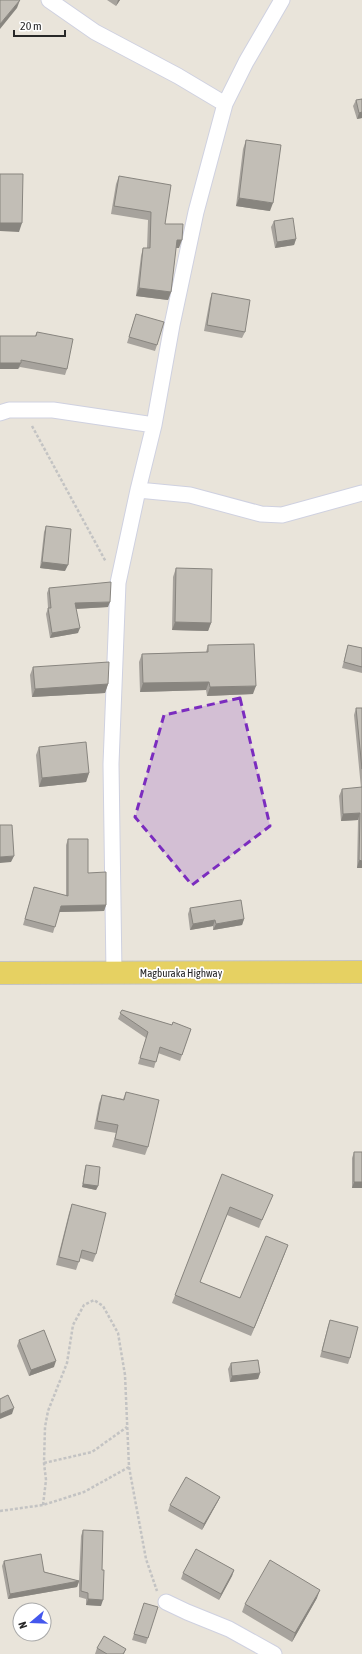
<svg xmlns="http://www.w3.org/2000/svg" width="362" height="1654" font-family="'Asap Condensed',sans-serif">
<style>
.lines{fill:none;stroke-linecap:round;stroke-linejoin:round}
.street-casing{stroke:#cfd1e0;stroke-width:17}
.primary-casing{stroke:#c3c3c3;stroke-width:24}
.path{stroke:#c3c3c3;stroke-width:2.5;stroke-dasharray:3 2;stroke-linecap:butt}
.street{stroke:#fff;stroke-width:15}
.primary{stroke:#e6d162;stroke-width:22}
.wall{fill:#a7a39d}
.shaded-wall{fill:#88857f}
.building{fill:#c2beb6;stroke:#88857f}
.marked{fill:#7b2cbf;fill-opacity:0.2;stroke:#7b2cbf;stroke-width:3;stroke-dasharray:8 5;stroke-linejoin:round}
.labels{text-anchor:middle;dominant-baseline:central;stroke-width:3.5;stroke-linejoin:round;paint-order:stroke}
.street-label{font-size:11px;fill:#282828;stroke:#fff}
</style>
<rect width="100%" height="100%" fill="#e9e4da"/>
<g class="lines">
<defs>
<path id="street" d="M 49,0 L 95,32 L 178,76 L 225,104
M 0,413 L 9,410 L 53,410 L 154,425
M 138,490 L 190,495 L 261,514 L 282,515 L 362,493
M 114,973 L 111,764 L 118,583 L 138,490 L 154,425 L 172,325 L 196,212 L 225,104 L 246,62 L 282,0
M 166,1602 L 187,1612 L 229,1629 L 274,1654"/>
<path id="primary" d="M 0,973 L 362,972"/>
</defs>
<!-- street casing -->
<use href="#street" class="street-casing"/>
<!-- primary casing -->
<use href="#primary" class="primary-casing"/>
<!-- path -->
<path class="path" d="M 32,426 L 106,562
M 44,1463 L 92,1452 L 127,1427
M 43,1505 L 46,1480 L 44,1463 L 45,1427 L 48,1411 L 67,1363 L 73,1325 L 84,1305 L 94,1300 L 103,1306 L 118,1333 L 125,1375 L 129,1467 L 146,1559 L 157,1591
M 0,1511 L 43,1505 L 84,1492 L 129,1467"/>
<!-- street -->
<use href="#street" class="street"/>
<!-- primary -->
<use href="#primary" class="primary"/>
</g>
<!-- wall -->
<path class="wall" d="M 107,0 L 120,0 L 116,6 Z
M 362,99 L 362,118 L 357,119 L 353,106 L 356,100 Z
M 246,140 L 270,211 L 236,206 L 243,149 Z
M 119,176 L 165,224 L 179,248 L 176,248 L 171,292 L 168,300 L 136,296 L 141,256 L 143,248 L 147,248 L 148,220 L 111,214 L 116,184 Z
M 274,221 L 296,239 L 294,245 L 275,248 L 271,227 Z
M 212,293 L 245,332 L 242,338 L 204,331 L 210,299 Z
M 136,314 L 157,345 L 155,351 L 127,343 Z
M 37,332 L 67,369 L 65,375 L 20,367 L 18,369 L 0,369 L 35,336 Z
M 46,526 L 65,571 L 40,568 L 44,532 Z
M 176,568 L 211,623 L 208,631 L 172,630 L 173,577 Z
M 49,588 L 108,607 L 76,609 L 78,633 L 50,638 L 46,614 L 48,608 L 47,593 Z
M 208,645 L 253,694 L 207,696 L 206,690 L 140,692 L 139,662 L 142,654 L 206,652 Z
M 348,645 L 362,648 L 362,673 L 342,668 Z
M 33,667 L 108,684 L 105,693 L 32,697 L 30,675 Z
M 356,708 L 362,708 L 362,868 L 357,868 L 358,820 L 341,821 L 339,796 L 342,789 L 361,788 L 354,715 Z
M 39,747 L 89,773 L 86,782 L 39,787 L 36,755 Z
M 68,839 L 106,905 L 104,911 L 59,912 L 53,933 L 23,925 L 34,887 L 66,896 L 66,845 Z
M 190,908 L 244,919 L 242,925 L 213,930 L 213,926 L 190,930 L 188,914 Z
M 122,1010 L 172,1025 L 191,1029 L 180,1061 L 158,1053 L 154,1068 L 138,1064 L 146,1038 L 118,1019 Z
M 126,1092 L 148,1147 L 145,1155 L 112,1147 L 116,1133 L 94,1129 L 99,1103 L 102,1095 L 123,1099 Z
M 354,1152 L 362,1152 L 362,1188 L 352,1188 L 352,1158 Z
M 86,1165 L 98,1186 L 96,1190 L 82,1187 L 85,1168 Z
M 222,1174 L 269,1203 L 259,1228 L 227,1215 L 200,1282 L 240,1298 L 285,1253 L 251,1336 L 172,1303 Z
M 72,1204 L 96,1254 L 93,1262 L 80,1258 L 76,1270 L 56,1265 L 69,1213 Z
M 330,1320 L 350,1358 L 348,1364 L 320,1357 L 328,1326 Z
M 19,1340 L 54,1367 L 29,1376 L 17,1346 Z
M 231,1363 L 260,1373 L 258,1379 L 230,1382 L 228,1369 Z
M 220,1497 L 217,1503 L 202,1530 L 168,1511 L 170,1505 Z
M 83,1530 L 101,1606 L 86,1605 L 86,1599 L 79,1597 L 79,1582 L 77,1587 L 8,1599 L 2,1566 L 4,1561 L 79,1581 L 81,1536 Z
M 234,1570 L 232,1576 L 219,1600 L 181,1579 L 183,1573 Z
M 317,1598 L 292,1642 L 242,1612 L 245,1604 Z
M 142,1609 L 148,1638 L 146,1644 L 132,1640 Z
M 97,1648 L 126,1649 L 124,1654 L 95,1654 Z"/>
<!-- shaded-wall -->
<path class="shaded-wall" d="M 20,0 L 17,8 L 0,29 L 0,24 Z
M 118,0 L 120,0 L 116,6 Z
M 362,112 L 362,118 L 357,119 L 359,113 Z
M 239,198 L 273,203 L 270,211 L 236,206 Z
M 0,223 L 22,223 L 19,232 L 0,231 Z
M 296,239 L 294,245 L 275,248 L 277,242 Z
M 177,240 L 182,240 L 179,248 L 174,248 Z
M 139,288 L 171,292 L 168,300 L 136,296 Z
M 0,363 L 21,363 L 18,369 L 0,369 Z
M 42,562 L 68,565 L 65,571 L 40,568 Z
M 110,602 L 108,607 L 73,609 L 75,603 Z
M 175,622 L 211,623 L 208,631 L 172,630 Z
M 80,628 L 78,633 L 50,638 L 52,633 Z
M 209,682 L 206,690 L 140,692 L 143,683 Z
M 108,684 L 105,693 L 32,697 L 35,689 Z
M 256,686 L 253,694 L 207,696 L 210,687 Z
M 89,773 L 86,782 L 39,787 L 42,778 Z
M 360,813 L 358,820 L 341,821 L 343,814 Z
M 14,856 L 11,862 L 0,863 L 0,857 Z
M 359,860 L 362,861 L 362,868 L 357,868 Z
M 106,905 L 104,911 L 59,912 L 61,906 Z
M 244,919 L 242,925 L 213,930 L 216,924 Z
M 215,920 L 213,926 L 190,930 L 193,924 Z
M 354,1182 L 362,1182 L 362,1188 L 352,1188 Z
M 83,1184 L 98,1186 L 96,1190 L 82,1187 Z
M 288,1245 L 285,1253 L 251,1336 L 254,1328 Z
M 56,1361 L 54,1367 L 29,1376 L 31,1370 Z
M 260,1373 L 258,1379 L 230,1382 L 232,1376 Z
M 14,1408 L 12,1414 L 0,1419 L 0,1414 Z
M 220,1497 L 217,1503 L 202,1530 L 204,1524 Z
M 234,1570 L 232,1576 L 219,1600 L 221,1594 Z
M 79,1581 L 77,1587 L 8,1599 L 10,1594 Z
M 320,1590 L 317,1598 L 292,1642 L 295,1633 Z
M 88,1599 L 103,1600 L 101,1606 L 86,1605 Z"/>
<!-- building -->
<path class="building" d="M 0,0 L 20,0 L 0,24 Z
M 362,99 L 362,112 L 359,113 L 356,100 Z
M 246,140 L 281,145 L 273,203 L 239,198 Z
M 0,174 L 23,174 L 22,223 L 0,223 Z
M 119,176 L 171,185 L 165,224 L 183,224 L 182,240 L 177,240 L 171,292 L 139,288 L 143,248 L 150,248 L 151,212 L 114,206 Z
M 293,218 L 296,239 L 277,242 L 274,221 Z
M 212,293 L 250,300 L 245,332 L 207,325 Z
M 136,314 L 164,322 L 157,345 L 129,337 Z
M 37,332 L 73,339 L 67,369 L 21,360 L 21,363 L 0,363 L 0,336 L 36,336 Z
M 46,526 L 71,529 L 68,565 L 42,562 Z
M 176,568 L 212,569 L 211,623 L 175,622 Z
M 111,582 L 110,602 L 75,603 L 80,628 L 52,633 L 48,608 L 51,608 L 49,588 Z
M 254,644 L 256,686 L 210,687 L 209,682 L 143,683 L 142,654 L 208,652 L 208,645 Z
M 348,645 L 362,648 L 362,667 L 344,662 Z
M 109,662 L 108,684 L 35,689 L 33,667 Z
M 356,708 L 362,708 L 362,769 Z
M 86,742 L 89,773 L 42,778 L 39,747 Z
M 362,787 L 362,861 L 359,860 L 360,813 L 343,814 L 342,789 Z
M 0,825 L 12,825 L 14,856 L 0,857 Z
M 68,839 L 88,839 L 88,873 L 106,872 L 106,905 L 61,906 L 55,927 L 25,919 L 34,887 L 68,896 Z
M 241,900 L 244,919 L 216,924 L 215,920 L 193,924 L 190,908 Z
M 122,1010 L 172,1025 L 173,1022 L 191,1029 L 182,1055 L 160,1047 L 156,1062 L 140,1058 L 148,1032 L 120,1013 Z
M 126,1092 L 159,1100 L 148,1147 L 115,1139 L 118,1125 L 97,1121 L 102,1095 L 124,1100 Z
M 354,1152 L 362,1152 L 362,1182 L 354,1182 Z
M 86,1165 L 100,1167 L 98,1186 L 83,1184 Z
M 222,1174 L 273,1195 L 262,1220 L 230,1207 L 200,1282 L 240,1298 L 266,1236 L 288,1245 L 254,1328 L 175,1295 Z
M 72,1204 L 106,1213 L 96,1254 L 82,1250 L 79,1262 L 59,1257 Z
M 330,1320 L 358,1327 L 350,1358 L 322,1351 Z
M 44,1330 L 56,1361 L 31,1370 L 19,1340 Z
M 258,1360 L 260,1373 L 232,1376 L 231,1363 Z
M 8,1395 L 14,1408 L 0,1414 L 0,1399 Z
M 186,1477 L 220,1497 L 204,1524 L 170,1505 Z
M 83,1530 L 103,1531 L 102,1570 L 104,1570 L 103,1600 L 88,1599 L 88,1593 L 81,1591 Z
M 196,1549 L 234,1570 L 221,1594 L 183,1573 Z
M 41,1554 L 44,1572 L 79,1581 L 10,1594 L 4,1561 Z
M 270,1560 L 320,1590 L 295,1633 L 245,1604 Z
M 144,1603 L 158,1607 L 148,1638 L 134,1634 Z
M 104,1636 L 126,1649 L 123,1654 L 107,1654 L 97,1648 Z"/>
<!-- marked area -->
<path class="marked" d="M 240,698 L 270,826 L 192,885 L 135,817 L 164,715 Z"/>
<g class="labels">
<!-- street labels -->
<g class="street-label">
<text x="181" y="973">Magburaka Highway</text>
</g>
</g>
<!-- north arrow -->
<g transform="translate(32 1622) rotate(251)"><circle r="19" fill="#ffffff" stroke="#a9a9a9"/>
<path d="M0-3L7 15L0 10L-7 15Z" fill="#4457ed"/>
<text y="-6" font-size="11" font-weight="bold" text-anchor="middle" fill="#282828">N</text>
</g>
<!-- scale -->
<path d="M14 30v6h51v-6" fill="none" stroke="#282828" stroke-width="2"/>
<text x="20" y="30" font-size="12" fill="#282828" stroke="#ffffff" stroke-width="3" paint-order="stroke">20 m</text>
</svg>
